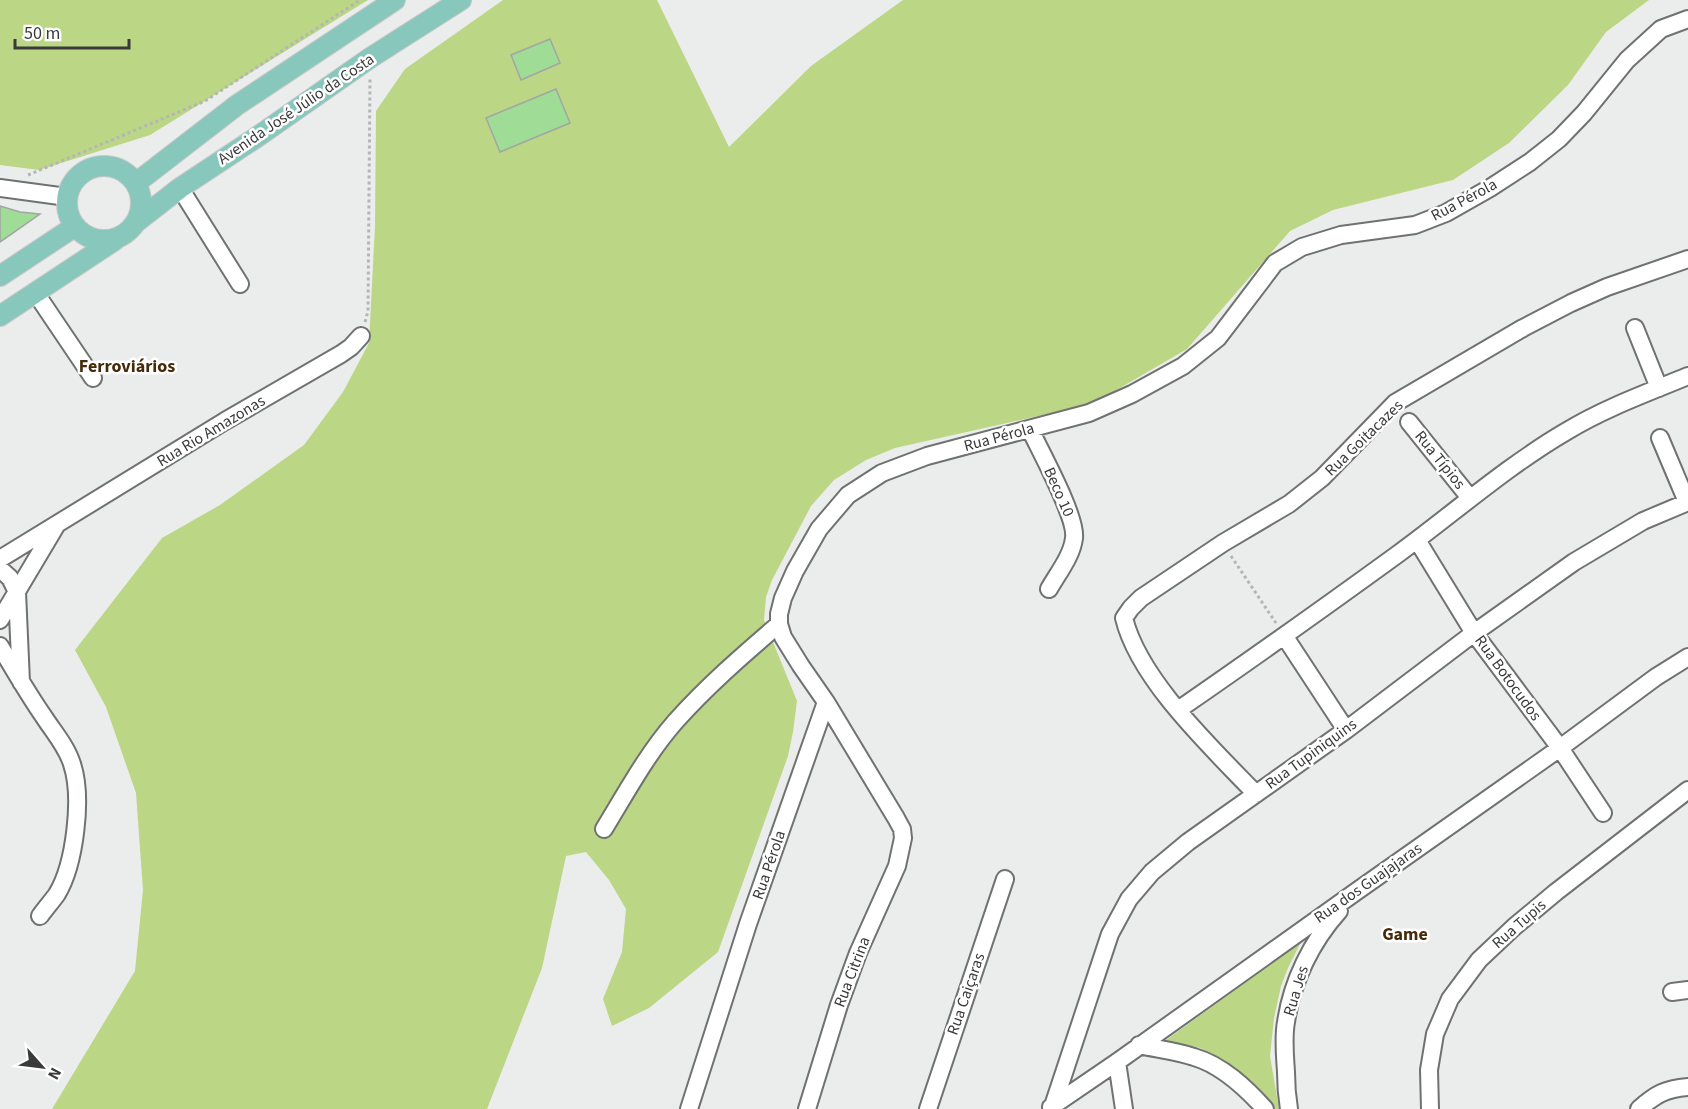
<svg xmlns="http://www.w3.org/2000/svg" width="1688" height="1109" font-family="'Source Sans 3',sans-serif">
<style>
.green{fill:#bbd684}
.building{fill:#9fdd97;stroke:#a3a5a3;stroke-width:1.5}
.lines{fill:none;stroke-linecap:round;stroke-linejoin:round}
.minor-casing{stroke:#6f7270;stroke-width:20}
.major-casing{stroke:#c8c8c8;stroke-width:22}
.path{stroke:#b4b6b5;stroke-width:3;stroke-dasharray:3 3;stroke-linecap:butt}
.minor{stroke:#fff;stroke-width:16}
.major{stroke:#88c8bc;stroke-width:20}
.labels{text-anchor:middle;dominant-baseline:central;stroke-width:5;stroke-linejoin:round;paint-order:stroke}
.street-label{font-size:16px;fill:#393a39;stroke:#fff}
.neighbourhood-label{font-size:18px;font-weight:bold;fill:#452b09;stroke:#fff}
</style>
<rect width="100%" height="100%" fill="#eaedeb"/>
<!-- green -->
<path class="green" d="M 0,0 L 368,0 L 150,135 L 39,170 L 0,165 Z
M 503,0 L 657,0 L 729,147 L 811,66 L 903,0 L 1649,0 L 1606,32 L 1568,85 L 1509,143 L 1453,180 L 1333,210 L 1290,231 L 1187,349 L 1113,392 L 1079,407 L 895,448 L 866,460 L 834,480 L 811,506 L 772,580 L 766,597 L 764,620 L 797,701 L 793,732 L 788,756 L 718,952 L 649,1008 L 612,1026 L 603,999 L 622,952 L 626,909 L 609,880 L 586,852 L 566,856 L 542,968 L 487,1109 L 52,1109 L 135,971 L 143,890 L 136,793 L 106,707 L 75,650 L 162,538 L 220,505 L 304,445 L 343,392 L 369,343 L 375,226 L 376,111 L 405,69 Z
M 1301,942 L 1288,968 L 1281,986 L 1274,1018 L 1270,1056 L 1279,1109 L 1271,1109 C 1252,1084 1230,1060 1200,1048 C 1188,1044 1174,1044 1162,1043 Z"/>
<!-- building -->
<path class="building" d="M 550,39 L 560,63 L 521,80 L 511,55 Z
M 556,89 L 570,123 L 500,152 L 486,118 Z
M 0,206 L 20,212 L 40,214 L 0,242 Z"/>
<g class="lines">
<defs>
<path id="minor" d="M 0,188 L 67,197
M 180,188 L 240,284
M 35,292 L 93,378
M 1635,328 L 1659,388
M 1409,422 L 1470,498
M 1030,429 C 1040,451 1077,517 1074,538 C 1072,556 1058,573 1049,589
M 1660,438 L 1687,502
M 1417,540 L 1474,633 L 1560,748 L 1603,813
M 0,559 L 225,421 L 341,354 L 351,347 L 361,336
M 0,569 L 10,578 L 17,592 L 21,682
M 0,620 L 56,526
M 1285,637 L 1346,730
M 0,646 C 14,670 28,694 44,717 C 53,731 67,747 72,764 C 83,797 75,864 57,894 C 52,901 45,909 40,916
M 1178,710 C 1252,659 1325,607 1398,554 C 1454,513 1507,466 1567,431 C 1605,408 1647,393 1688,376
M 1256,794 C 1212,748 1139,680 1124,618 L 1131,608 L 1141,598 L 1223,543 L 1289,504 L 1322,478 L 1395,403 L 1523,328 L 1571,303 L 1607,287 L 1688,259
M 604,829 C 626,793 647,754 675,722 C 707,686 743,655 779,624
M 1672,992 L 1688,990
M 1139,1045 C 1157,1049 1176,1051 1194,1057 C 1222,1065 1246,1088 1265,1109
M 1117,1062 L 1124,1109
M 1051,1107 L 1117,1062 L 1357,891 L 1560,748 L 1656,677 L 1688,657
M 689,1109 L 748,924 L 826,702 L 801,666 L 783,637 L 779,624 L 779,614 L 783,598 L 795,571 L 819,529 L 848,495 L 882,473 L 927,456 L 1089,413 L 1132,394 L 1183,366 L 1218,338 L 1275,263 L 1302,247 L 1341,235 L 1415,225 L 1446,213 L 1490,188 L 1530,162 L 1559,139 L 1584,113 L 1627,60 L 1661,29 L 1688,19
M 807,1109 L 839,1005 L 858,953 L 897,866 L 903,838 L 902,829 L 896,818 L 826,702
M 928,1109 L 1005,879
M 1052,1109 L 1110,934 L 1129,899 L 1152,872 L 1188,842 L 1346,730 L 1474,633 L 1574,562 L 1643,521 L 1688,502
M 1289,1109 C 1287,1097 1286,1084 1286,1072 C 1285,1056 1283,1038 1286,1022 C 1292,981 1312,941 1339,911
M 1430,1109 L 1429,1070 L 1435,1034 L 1450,999 L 1479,960 L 1514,927 L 1556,892 L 1688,790
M 1639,1109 C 1656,1094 1665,1089 1688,1087"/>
<path id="major" d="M67 203a37 37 0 1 1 74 0a37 37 0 1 1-74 0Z
M 136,183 L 237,105 L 395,0
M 135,223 L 180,188 L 260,135 L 370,58 L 461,0
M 0,276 L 74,227
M 0,316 L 115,240"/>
</defs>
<!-- minor casing -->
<use href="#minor" class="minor-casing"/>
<!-- major casing -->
<use href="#major" class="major-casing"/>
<!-- path -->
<path class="path" d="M 28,175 L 205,101 L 360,0
M 365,322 L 368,311 L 370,77
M 1231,556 L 1276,623"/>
<!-- minor -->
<use href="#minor" class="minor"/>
<!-- major -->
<use href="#major" class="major"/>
</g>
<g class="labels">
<!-- street labels -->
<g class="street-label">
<text transform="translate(296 109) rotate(-34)">Avenida José Júlio da Costa</text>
<text transform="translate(1464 200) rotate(-28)">Rua Pérola</text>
<text transform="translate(211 431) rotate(-31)">Rua Rio Amazonas</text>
<text transform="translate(999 437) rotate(-15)">Rua Pérola</text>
<text transform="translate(1364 438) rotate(-44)">Rua Goitacazes</text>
<text transform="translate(1440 460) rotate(51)">Rua Típios</text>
<text transform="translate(1059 492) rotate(66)">Beco 10</text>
<text transform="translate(1508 678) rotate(54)">Rua Botocudos</text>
<text transform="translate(1311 754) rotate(-36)">Rua Tupiniquins</text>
<text transform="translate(769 865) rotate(-71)">Rua Pérola</text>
<text transform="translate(1368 883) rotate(-35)">Rua dos Guajajaras</text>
<text transform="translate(1519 924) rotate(-41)">Rua Tupis</text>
<text transform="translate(852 972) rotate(-69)">Rua Citrina</text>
<text transform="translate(1296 991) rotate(-73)">Rua Jes</text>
<text transform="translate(966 994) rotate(-71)">Rua Caiçaras</text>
</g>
<!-- neighbourhood labels -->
<g class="neighbourhood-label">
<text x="127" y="366">Ferroviários</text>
<text x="1405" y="934">Game</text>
</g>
</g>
<!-- north arrow -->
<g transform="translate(42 1067) rotate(118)" stroke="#ffffff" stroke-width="4.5" paint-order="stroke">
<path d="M0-4.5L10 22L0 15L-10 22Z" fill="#393a39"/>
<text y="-9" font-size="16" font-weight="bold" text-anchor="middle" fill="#393a39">N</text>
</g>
<!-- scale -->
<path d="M15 39v9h114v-9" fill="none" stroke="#393a39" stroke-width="3"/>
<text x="24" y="39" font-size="18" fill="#393a39" stroke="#ffffff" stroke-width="4.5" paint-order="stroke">50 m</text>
</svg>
